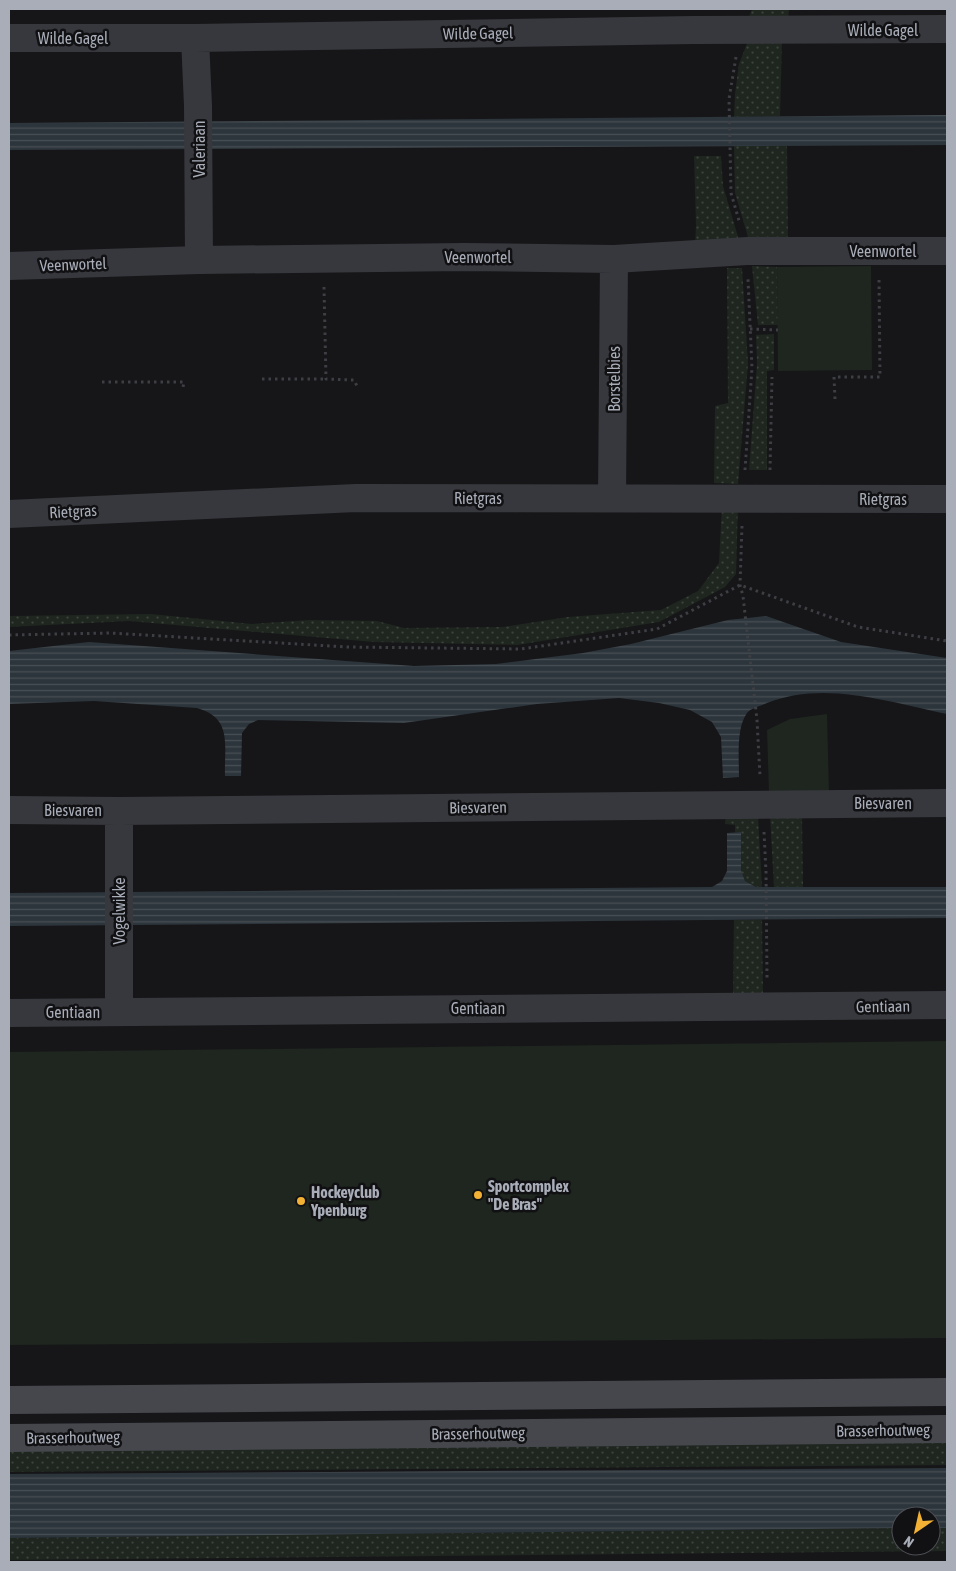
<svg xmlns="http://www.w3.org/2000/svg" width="956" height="1571" font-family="'Asap Condensed',sans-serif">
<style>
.grass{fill:url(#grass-dots)}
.park{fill:#1e261f}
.water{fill:url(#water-rules)}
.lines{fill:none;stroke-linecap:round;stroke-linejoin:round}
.path{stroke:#3d3f44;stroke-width:3;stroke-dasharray:2.5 4;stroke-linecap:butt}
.street{stroke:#37383d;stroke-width:28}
.secondary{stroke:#45474d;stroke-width:28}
.poi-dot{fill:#f2b134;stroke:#111113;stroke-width:2}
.labels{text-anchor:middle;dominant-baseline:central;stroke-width:5;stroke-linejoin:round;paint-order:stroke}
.street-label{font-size:16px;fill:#a8adb8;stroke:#111113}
.poi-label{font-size:16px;font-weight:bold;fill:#a8adb8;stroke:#111113;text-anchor:start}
</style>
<defs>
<pattern id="grass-dots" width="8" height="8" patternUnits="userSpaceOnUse" patternTransform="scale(1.25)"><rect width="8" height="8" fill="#1e261f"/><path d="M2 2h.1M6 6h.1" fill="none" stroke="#3c433d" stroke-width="1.8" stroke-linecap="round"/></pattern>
<pattern id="water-rules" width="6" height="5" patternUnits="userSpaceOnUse" patternTransform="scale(1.25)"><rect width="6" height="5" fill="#2c353c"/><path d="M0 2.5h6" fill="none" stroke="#485056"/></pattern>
</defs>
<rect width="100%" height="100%" fill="#161618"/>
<!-- grass -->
<path class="grass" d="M 752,9 L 789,9 L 788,19 L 748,20 Z
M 748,41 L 782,41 L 780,116 L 734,117 L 735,94 L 739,64 Z
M 734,146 L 787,146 L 788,245 L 751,247 L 735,193 Z
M 694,156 L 721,156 L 723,186 L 741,247 L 695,247 L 696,225 Z
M 752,266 L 777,267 L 778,325 L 758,325 Z
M 727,268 L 742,268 L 748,364 L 738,484 L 714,483 L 715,406 L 728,403 Z
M 774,334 L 774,370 L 767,371 L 767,470 L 749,470 L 757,364 L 756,335 Z
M 722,504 L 738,504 L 736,574 L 725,587 L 659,622 L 517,645 L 374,642 L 129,621 L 9,627 L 9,616 L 151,614 L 252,624 L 310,620 L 377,621 L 404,628 L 503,627 L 568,617 L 661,610 L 698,591 L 719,563 Z
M 726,814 L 758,816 L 762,887 L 756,887 L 745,881 L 741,870 L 741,832 L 735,832 L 735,825 L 725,824 Z
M 770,815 L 802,816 L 803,887 L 774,887 Z
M 734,920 L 762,920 L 763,995 L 733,995 Z
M 947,1438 L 947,1465 L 9,1472 L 9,1444 Z
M 901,1528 L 901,1546 L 931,1546 L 931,1528 L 947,1528 L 947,1551 L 9,1560 L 9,1538 Z"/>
<!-- park -->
<path class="park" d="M 871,266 L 872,370 L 778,371 L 777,267 Z
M 827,714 L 829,793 L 769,793 L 767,730 L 790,719 Z
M 947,1041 L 947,1338 L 9,1345 L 9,1052 Z"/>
<!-- water -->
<path class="water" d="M 947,115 L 947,145 L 9,150 L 9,123 Z
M 766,616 L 841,642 L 947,658 L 947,714 C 889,702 824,680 767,703 C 761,706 751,708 747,713 C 736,728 739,759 739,777 L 723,778 L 721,737 L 712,722 L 690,710 L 659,703 L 619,698 L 537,704 L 404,723 L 258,720 L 249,724 L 242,733 L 241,776 L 225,776 C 224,745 233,718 197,708 L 94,701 L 9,704 L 9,651 L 89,642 L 414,666 L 496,664 L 583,653 L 631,644 L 728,620 Z
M 741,832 L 741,870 L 745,881 L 756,887 L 947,887 L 947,918 L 9,926 L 9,893 L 712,887 L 722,881 L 727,871 L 727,833 Z
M 947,1468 L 947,1528 L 931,1528 L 931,1516 L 901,1516 L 901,1528 L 9,1538 L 9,1474 Z"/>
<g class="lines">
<!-- path -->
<path class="path" d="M 736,57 L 729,99 L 731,193 L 740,224
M 324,287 L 326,379 L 354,380 L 357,386
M 750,329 L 778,330
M 262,379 L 326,379
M 102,382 L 184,382 L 183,387
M 835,399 L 834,377 L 880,377 L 879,279
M 745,470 L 752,368 L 748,279
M 770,470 L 772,377
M 742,526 L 740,585 L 743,596 L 757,720 L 760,776
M 9,635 L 110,633 L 348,647 L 521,649 L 657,629 L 740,585 L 858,627 L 947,641
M 764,832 L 766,872 L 767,978"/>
<!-- street -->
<path class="street" d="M 9,38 L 195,38 L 693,30 L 947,29
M 195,38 L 198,106 L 199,260
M 9,266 L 199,260 L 464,257 L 614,259 L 747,251 L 947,251
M 612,498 L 614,259
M 9,514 L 356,498 L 947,499
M 9,810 L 119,811 L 947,803
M 119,1012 L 119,811
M 9,1013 L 947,1005"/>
<!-- secondary -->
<path class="secondary" d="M 9,1400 L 947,1392
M 9,1438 L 947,1429"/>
</g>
<!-- markers -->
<g class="poi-dot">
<circle cx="478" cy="1195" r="5"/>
<circle cx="301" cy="1201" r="5"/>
</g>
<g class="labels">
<!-- street labels -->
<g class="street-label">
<text x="883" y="30">Wilde Gagel</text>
<text transform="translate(478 33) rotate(-1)">Wilde Gagel</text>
<text x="73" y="38">Wilde Gagel</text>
<text transform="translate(199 149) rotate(-90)">Valeriaan</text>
<text x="883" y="251">Veenwortel</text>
<text x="478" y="257">Veenwortel</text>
<text transform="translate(73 264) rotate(-2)">Veenwortel</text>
<text transform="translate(614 379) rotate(-90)">Borstelbies</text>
<text x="478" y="498">Rietgras</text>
<text x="883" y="499">Rietgras</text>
<text transform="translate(73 511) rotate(-3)">Rietgras</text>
<text x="883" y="803">Biesvaren</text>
<text transform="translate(478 807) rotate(-1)">Biesvaren</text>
<text x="73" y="810">Biesvaren</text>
<text transform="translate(119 911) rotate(-90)">Vogelwikke</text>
<text transform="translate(883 1006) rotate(-1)">Gentiaan</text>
<text x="478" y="1008">Gentiaan</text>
<text x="73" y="1012">Gentiaan</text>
<text transform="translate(883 1430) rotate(-1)">Brasserhoutweg</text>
<text transform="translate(478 1433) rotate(-1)">Brasserhoutweg</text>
<text transform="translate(73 1437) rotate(-1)">Brasserhoutweg</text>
</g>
<!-- poi labels -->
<g class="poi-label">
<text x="488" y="1186">Sportcomplex<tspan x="488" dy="18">"De Bras"</tspan></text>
<text x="311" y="1192">Hockeyclub<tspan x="311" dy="18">Ypenburg</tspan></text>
</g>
</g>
<!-- border -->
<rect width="956" height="1571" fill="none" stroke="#a8adb8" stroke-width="20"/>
<!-- north arrow -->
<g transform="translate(916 1531) rotate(214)"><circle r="24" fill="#111113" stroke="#4d4f55"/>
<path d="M0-4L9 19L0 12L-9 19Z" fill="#f2b134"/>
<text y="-8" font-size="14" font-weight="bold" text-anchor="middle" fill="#a8adb8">N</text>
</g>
</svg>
